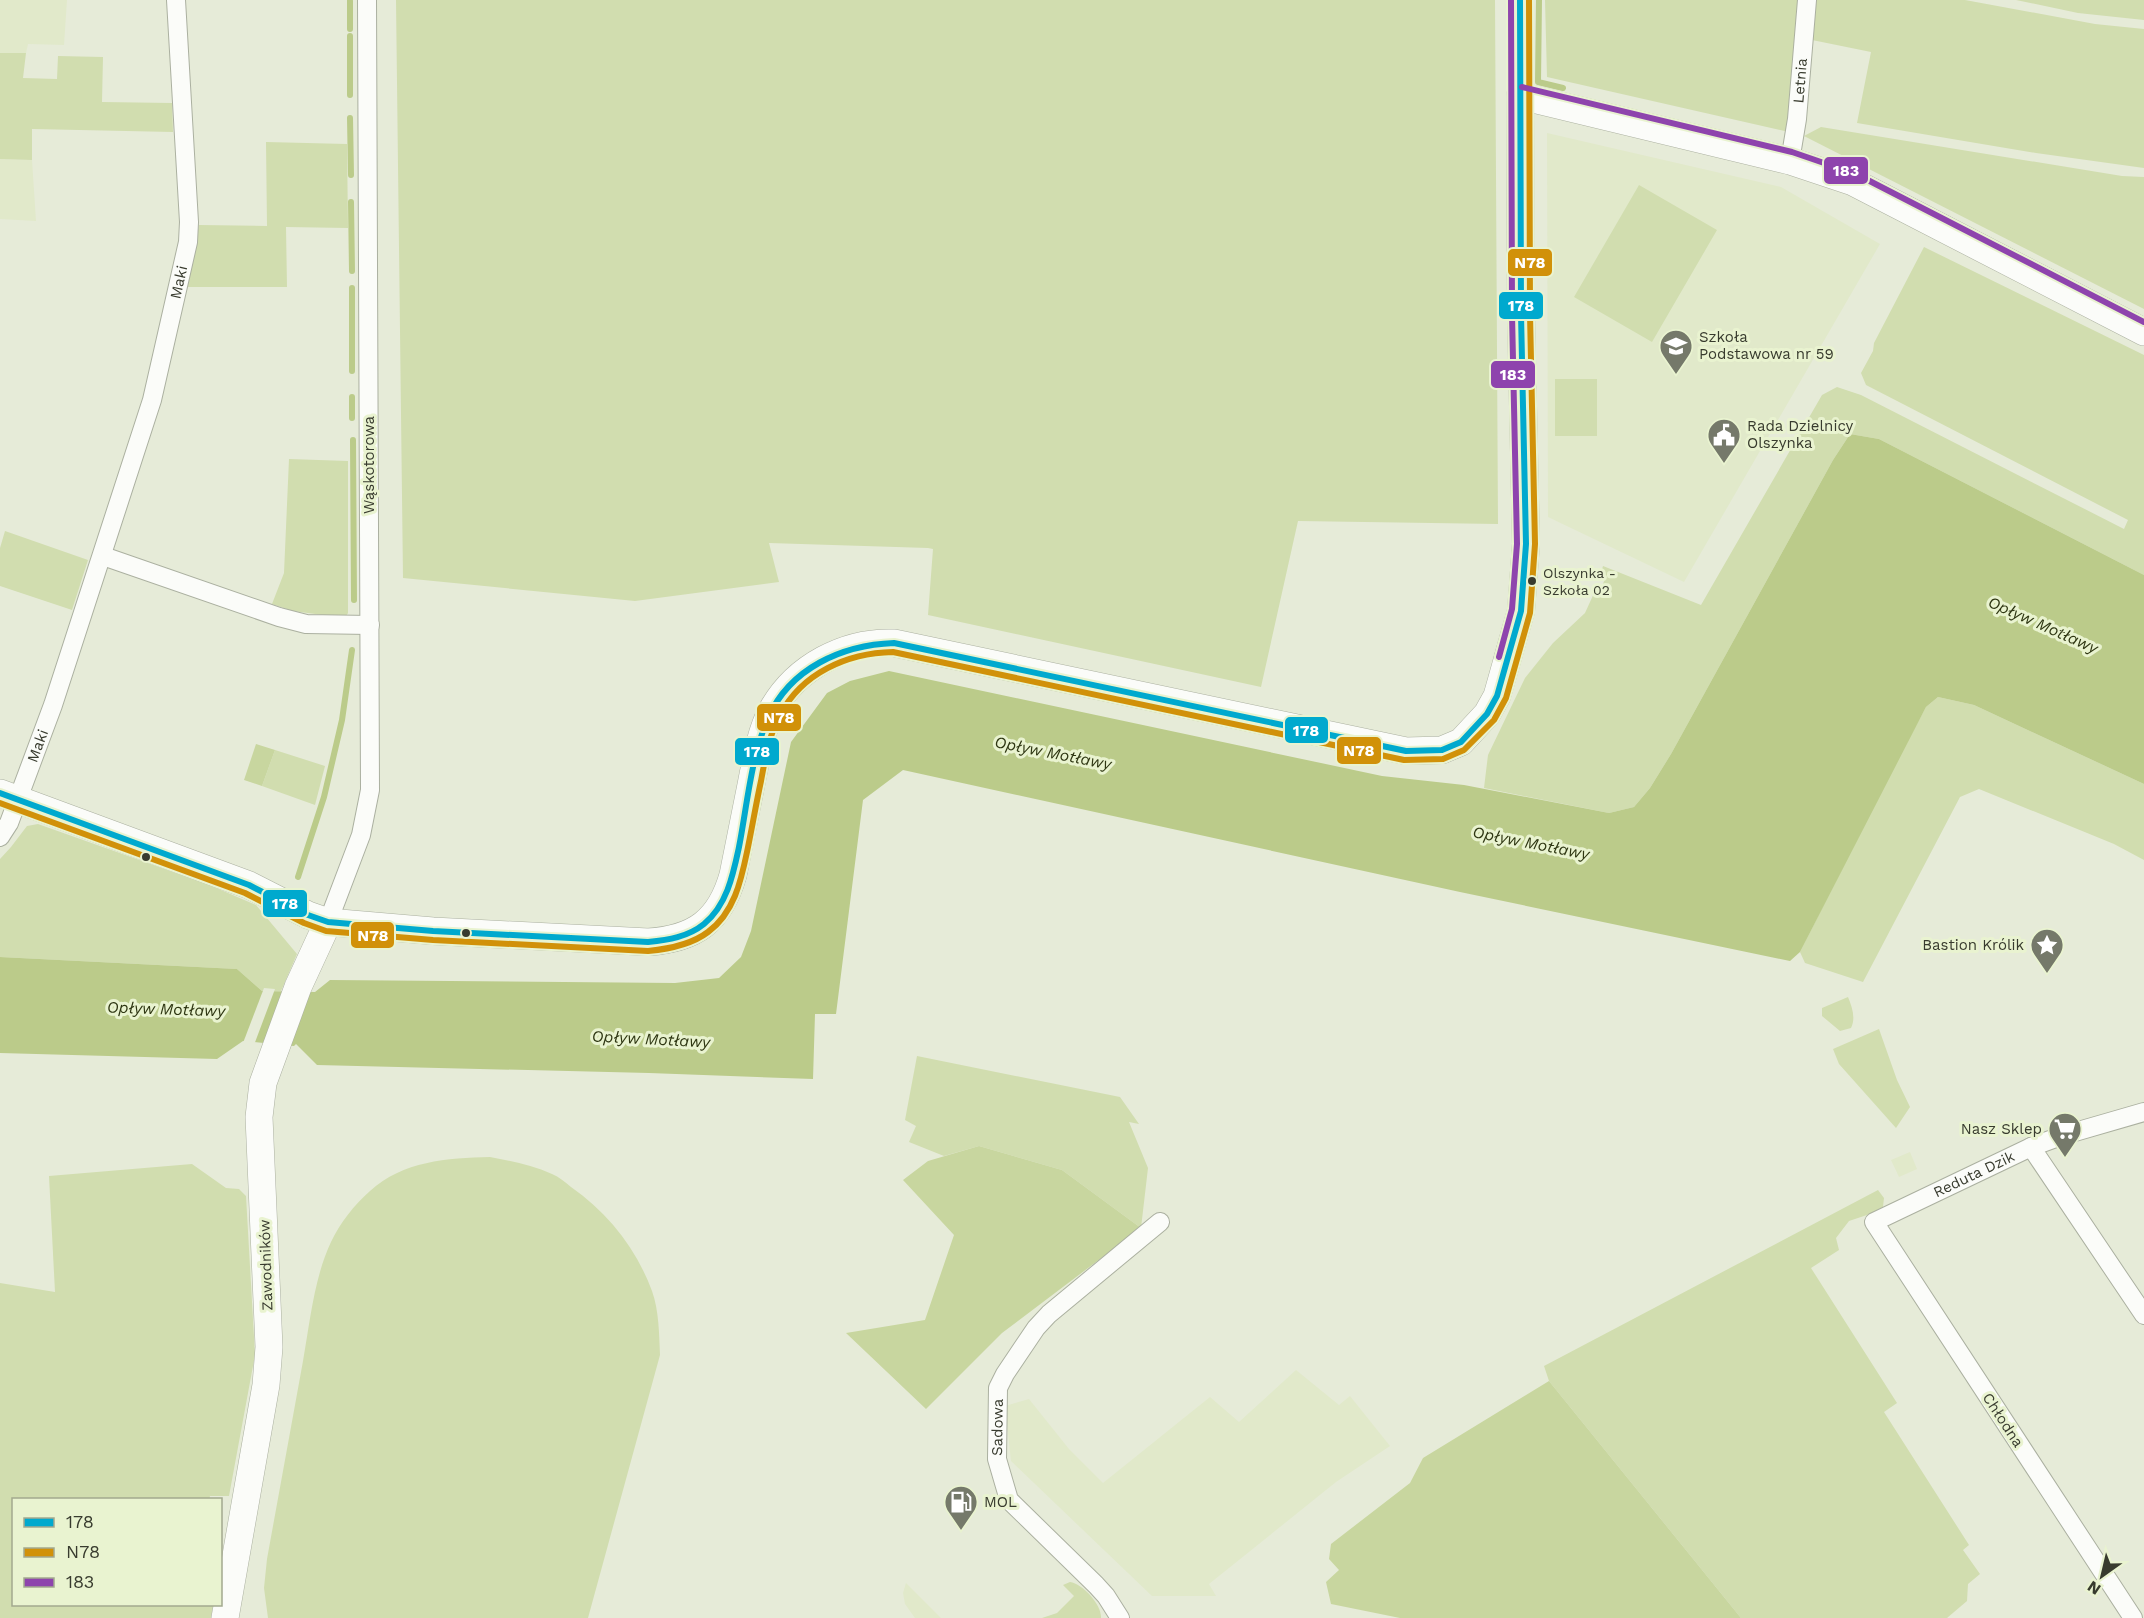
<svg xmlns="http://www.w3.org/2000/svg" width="2144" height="1618" font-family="'Work Sans',sans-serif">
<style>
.built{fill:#e1e9ca}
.green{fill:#d1ddaf}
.forest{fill:#c8d69f}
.water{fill:#bbcb8a}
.pier{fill:#e6ebd8}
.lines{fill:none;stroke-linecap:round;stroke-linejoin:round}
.stream{stroke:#bbcb8a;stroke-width:6}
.street-casing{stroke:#abb0a0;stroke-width:20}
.secondary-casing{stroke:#abb0a0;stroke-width:28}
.street{stroke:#fbfcf9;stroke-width:18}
.secondary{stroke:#fbfcf9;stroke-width:27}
.bus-1-casing{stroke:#e9f3d0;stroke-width:10}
.bus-2-casing{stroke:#e9f3d0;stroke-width:10}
.bus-3-casing{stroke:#e9f3d0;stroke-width:10}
.bus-1{stroke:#00a9ce;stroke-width:6}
.bus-2{stroke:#d19109;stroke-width:6}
.bus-3{stroke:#8e44ad;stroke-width:6}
.bus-dot{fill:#383b2e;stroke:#e9f3d0;stroke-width:2}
.labels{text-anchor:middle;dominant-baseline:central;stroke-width:6;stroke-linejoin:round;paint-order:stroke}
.bus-label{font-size:14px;fill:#383b2e;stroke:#e9f3d0;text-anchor:start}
.street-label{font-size:15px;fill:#383b2e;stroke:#e9f3d0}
.poi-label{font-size:15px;fill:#383b2e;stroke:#e9f3d0;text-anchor:start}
.water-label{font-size:16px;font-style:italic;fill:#2e3612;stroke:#e9f3d0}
.line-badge{stroke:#e9f3d0;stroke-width:2}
.badge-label{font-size:16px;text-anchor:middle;font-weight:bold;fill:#fff}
</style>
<rect width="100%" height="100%" fill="#e6ebd8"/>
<!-- built -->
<path class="built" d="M 0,0 L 67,0 L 64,45 L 28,44 L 26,53 L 0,53 Z
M 1547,133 L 1781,187 L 1880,244 L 1684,582 L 1548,517 Z
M 0,159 L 32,160 L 36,221 L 0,219 Z
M 1910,1152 L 1917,1169 L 1899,1177 L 1891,1160 Z
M 1296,1370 L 1339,1405 L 1350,1396 L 1390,1446 L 1336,1482 L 1209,1584 L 1216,1596 L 1152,1596 L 1011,1461 L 1005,1406 L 1029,1399 L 1069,1449 L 1103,1483 L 1210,1397 L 1239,1422 Z
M 906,1583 L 941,1618 L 915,1618 L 905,1604 L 903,1593 Z"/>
<!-- green -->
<path class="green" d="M 396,0 L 1495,0 L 1498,524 L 1298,521 L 1261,687 L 928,615 L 933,549 L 928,548 L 769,543 L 779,582 L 635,601 L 403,578 Z
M 1545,0 L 1801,0 L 1789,132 L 1547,77 Z
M 1816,0 L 1965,0 L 2095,24 L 2144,29 L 2144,168 L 2036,153 L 1857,123 L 1871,52 L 1812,40 Z
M 2016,0 L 2144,0 L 2144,20 L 2078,13 Z
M 0,53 L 26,53 L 23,78 L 57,79 L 58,56 L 103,57 L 102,102 L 172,103 L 173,132 L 32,129 L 32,160 L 0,159 Z
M 1821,127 L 2122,176 L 2144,177 L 2144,309 L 1804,136 Z
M 266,142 L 347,144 L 348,228 L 286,227 L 287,287 L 187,287 L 199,225 L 267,226 Z
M 1639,185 L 1717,230 L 1652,342 L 1574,297 Z
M 1924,247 L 2144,355 L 2144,575 L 1879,439 L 1850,434 L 1833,460 L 1671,754 L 1650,788 L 1634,807 L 1609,813 L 1484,788 L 1488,755 L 1525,678 L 1553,643 L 1585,613 L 1595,591 L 1599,593 L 1605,579 L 1600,576 L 1603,566 L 1701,605 L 1822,395 L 1837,387 L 1861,395 L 2124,529 L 2128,520 L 1866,385 L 1861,373 L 1873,351 L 1874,343 Z
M 1555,379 L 1597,379 L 1597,436 L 1555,436 Z
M 289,459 L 348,461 L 348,613 L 345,618 L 293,611 L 272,604 L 284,573 Z
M 5,531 L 88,560 L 72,610 L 0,586 L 0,548 Z
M 1938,697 L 1974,705 L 2144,784 L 2144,860 L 2114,844 L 1979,789 L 1960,797 L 1863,982 L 1805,963 L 1800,952 L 1806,940 L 1901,753 L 1926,707 Z
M 275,750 L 325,766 L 315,805 L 262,786 Z
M 38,824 L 207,884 L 256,905 L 297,954 L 281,991 L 262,991 L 237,969 L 0,957 L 0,859 L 11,847 L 27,826 Z
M 1848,997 C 1852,1007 1856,1018 1851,1028 L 1840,1031 L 1822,1016 L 1822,1008 Z
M 1879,1029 L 1897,1080 L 1910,1107 L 1896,1128 L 1839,1064 L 1833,1049 Z
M 917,1056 L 1120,1097 L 1139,1124 L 1129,1122 L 1148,1168 L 1141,1228 L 1062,1170 L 979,1146 L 944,1156 L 909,1142 L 916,1126 L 905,1120 Z
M 490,1157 C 511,1161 532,1165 552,1174 C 559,1177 565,1182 571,1187 C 608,1213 636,1248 652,1291 C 659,1311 659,1333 660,1355 L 588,1618 L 268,1618 L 264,1588 L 267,1559 C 279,1493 291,1427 303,1361 C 310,1322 314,1278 331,1242 C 340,1223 354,1205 370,1191 C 403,1161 447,1158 490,1157 Z
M 192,1164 L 226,1188 L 239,1189 L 246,1196 L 255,1355 L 229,1496 L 210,1496 L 209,1500 L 14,1500 L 14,1604 L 213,1605 L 211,1618 L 0,1618 L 0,1283 L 55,1292 L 49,1176 Z
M 1878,1190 L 1884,1198 L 1883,1207 L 1870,1214 L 1849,1221 L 1836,1238 L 1839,1250 L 1811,1268 L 1897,1403 L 1884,1412 L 1969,1545 L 1963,1550 L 1980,1574 L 1968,1584 L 1967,1601 L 1947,1618 L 1741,1618 L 1549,1381 L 1544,1366 Z
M 1070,1582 C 1083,1584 1102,1605 1101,1618 L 1042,1618 L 1057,1613 L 1074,1596 L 1063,1585 Z"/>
<!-- forest -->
<path class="forest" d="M 256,744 L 275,750 L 262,786 L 244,780 Z
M 979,1146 L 1062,1170 L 1141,1228 L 1002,1333 L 926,1409 L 846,1333 L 925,1320 L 954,1235 L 903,1180 L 928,1161 Z
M 1549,1381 L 1741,1618 L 1400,1618 L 1331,1604 L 1326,1582 L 1339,1570 L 1329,1559 L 1331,1544 L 1410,1483 L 1423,1458 Z"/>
<!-- water -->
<path class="water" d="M 1850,434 L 1879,439 L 2144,575 L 2144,784 L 1974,705 L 1938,697 L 1926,707 L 1800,952 L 1790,961 L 1460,892 L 903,770 L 863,800 L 836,1014 L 815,1014 L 813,1079 L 649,1073 L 317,1065 L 296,1044 L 294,1046 L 243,1041 L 217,1059 L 0,1053 L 0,957 L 237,969 L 262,991 L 315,992 L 330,980 L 675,983 L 719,978 L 741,957 L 751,931 L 791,742 L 827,693 L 850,681 L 889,671 L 1382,776 L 1464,785 L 1609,813 L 1634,807 L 1650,788 L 1671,754 L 1833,460 Z"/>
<!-- pier -->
<path class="pier" d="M 264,988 L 275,989 L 254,1045 L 247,1045 L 243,1043 Z"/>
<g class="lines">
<!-- stream -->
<path class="stream" d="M 1539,0 L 1538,82 L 1563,88
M 350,1 L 350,29
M 350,36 L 350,95
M 350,118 L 351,175
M 351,202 L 352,271
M 352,288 L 352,371
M 352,397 L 352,418
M 353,440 L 354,600
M 298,877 L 324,797 L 342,720 L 352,650"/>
<defs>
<g id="street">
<path d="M 1520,96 L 1520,0"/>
<path id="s1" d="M 1790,161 L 1797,119 L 1807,0"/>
<path d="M 103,556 L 279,617 L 306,624 L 370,625"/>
<path id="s2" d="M 0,837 L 9,823 L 53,705 L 152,400 L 188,242 L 189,222 L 176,0"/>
<path d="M 328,922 L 361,835 L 370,790 L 367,0"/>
<path d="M 2031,1147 L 2144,1315"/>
<path id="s3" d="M 1120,1618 L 1106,1596 L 1096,1585 L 1009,1500 L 997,1459 L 998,1388 L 1005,1374 L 1036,1328 L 1049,1314 L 1160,1222"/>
<path id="s4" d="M 2133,1618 L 1874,1222 L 2031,1147 L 2061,1136 L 2144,1112"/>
</g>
<path id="secondary" d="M 0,793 L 249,885 L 308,915 L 328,922 L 433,931 L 648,942 C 695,939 720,921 733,875 C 739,845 745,815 751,785 C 756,760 760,733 772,710 C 796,667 845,641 894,643 L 1406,751 L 1442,750 L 1461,742 L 1487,714 L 1497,696 L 1521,611 L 1526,544 L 1521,314 L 1520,96 L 1790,161 L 1853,182 L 2144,332
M 225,1618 L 266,1385 L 269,1347 L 259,1117 L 263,1083 L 298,987 L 328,922"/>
</defs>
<!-- street casing -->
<use href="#street" class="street-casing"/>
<!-- secondary casing -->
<use href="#secondary" class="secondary-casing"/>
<!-- street -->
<use href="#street" class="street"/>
<!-- secondary -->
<use href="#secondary" class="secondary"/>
<defs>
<path id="bus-1" d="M 0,793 L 249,885 L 308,915 L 328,922 L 433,931 L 648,942 C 668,940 688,937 704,924 C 727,905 733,875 739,847 C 747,806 751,757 768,718 C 790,668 842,645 894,643 L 1406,751 L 1442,750 L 1461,742 L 1487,714 L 1497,696 L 1521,611 L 1526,544 L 1521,314 L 1520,0"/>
<path id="bus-2" d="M 0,803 L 245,893 L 304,923 L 326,931 L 433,940 L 648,951 C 669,949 691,945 708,932 C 734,913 741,881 747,852 C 752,828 756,804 761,781 C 765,759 769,735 780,715 C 802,673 847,653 893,652 L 1404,760 L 1443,759 L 1464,750 L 1494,720 L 1506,698 L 1530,613 L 1535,544 L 1530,314 L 1529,0"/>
<path id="bus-3" d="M 1522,87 L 1792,152 L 1856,174 L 2144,322
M 1499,657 L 1512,609 L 1517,544 L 1512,314 L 1511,0"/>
</defs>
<!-- bus-1 casing -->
<use href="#bus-1" class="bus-1-casing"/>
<!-- bus-2 casing -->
<use href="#bus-2" class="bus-2-casing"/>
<!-- bus-3 casing -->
<use href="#bus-3" class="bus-3-casing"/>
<!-- bus-1 -->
<use href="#bus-1" class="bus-1"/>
<!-- bus-2 -->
<use href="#bus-2" class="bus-2"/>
<!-- bus-3 -->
<use href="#bus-3" class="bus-3"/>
</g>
<!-- icons -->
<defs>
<symbol id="school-pin" viewBox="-11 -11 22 30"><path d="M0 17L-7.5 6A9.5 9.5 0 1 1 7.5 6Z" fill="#75796a" stroke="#e9f3d0"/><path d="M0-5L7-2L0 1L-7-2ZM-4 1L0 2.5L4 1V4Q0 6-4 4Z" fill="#fff"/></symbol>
<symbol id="civic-pin" viewBox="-11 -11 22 30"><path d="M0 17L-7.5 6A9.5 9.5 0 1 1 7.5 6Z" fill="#75796a" stroke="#e9f3d0"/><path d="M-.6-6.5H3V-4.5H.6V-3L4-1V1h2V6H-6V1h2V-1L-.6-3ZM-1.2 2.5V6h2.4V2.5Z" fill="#fff"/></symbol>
<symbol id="sight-pin" viewBox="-11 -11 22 30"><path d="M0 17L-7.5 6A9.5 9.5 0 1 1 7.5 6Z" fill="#75796a" stroke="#e9f3d0"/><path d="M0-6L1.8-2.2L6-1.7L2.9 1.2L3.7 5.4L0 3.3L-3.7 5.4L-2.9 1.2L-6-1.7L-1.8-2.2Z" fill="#fff"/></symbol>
<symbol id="supermarket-pin" viewBox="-11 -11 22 30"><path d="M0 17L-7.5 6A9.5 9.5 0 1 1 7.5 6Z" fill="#75796a" stroke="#e9f3d0"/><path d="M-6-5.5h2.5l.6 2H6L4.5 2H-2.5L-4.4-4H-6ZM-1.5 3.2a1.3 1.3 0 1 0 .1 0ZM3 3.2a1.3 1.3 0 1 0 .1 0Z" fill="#fff"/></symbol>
<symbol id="fuel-pin" viewBox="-11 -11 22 30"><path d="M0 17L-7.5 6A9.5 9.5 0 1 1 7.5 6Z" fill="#75796a" stroke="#e9f3d0"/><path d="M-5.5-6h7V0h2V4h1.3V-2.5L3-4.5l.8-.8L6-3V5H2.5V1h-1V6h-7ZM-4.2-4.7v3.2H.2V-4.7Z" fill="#fff"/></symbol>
</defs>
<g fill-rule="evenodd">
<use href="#school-pin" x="1657" y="327" width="38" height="52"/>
<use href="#civic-pin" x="1705" y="416" width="38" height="52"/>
<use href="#sight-pin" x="2028" y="926" width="38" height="52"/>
<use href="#supermarket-pin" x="2046" y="1110" width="38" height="52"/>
<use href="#fuel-pin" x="942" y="1483" width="38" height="52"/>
</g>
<!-- markers -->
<g class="bus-dot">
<circle cx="1532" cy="581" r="5"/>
<circle cx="146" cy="857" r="5"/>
<circle cx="466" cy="933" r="5"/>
</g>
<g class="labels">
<!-- bus labels -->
<g class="bus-label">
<text x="1543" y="573">Olszynka -<tspan x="1543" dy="17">Szkoła 02</tspan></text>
</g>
<!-- street labels -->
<g class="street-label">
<text stroke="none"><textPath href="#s1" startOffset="81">Letnia</textPath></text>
<text stroke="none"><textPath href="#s2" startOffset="584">Maki</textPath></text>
<text transform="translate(369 465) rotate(-90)">Wąskotorowa</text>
<text stroke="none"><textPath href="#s2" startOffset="99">Maki</textPath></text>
<text stroke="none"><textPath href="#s4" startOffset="584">Reduta Dzik</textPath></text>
<text transform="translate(266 1265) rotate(-92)">Zawodników</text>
<text transform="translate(2003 1420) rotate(57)">Chłodna</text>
<text stroke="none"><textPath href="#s3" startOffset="237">Sadowa</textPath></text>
</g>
<!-- poi labels -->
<g class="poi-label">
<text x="1699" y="337">Szkoła<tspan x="1699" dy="17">Podstawowa nr 59</tspan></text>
<text x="1747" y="426">Rada Dzielnicy<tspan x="1747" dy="17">Olszynka</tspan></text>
<text x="2024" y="945" text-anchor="end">Bastion Królik</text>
<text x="2042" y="1129" text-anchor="end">Nasz Sklep</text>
<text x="984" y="1502">MOL</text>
</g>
<!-- water labels -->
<g class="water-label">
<text transform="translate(2043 625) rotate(24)">Opływ Motławy</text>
<text transform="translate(1053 753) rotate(11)">Opływ Motławy</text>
<text transform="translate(1531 843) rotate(11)">Opływ Motławy</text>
<text transform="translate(166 1009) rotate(2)">Opływ Motławy</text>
<text transform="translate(651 1039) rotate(3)">Opływ Motławy</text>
</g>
</g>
<g class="line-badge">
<rect x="1823" y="156" width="46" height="29" rx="6" fill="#8e44ad"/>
<rect x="1507" y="248" width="46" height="29" rx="6" fill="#d19109"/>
<rect x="1498" y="291" width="46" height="29" rx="6" fill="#00a9ce"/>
<rect x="1490" y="360" width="46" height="29" rx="6" fill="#8e44ad"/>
<rect x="756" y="703" width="46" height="29" rx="6" fill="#d19109"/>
<rect x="1284" y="716" width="45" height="28" rx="6" fill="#00a9ce"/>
<rect x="1336" y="736" width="46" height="29" rx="6" fill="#d19109"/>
<rect x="734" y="737" width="46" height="29" rx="6" fill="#00a9ce"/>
<rect x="262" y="889" width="46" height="29" rx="6" fill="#00a9ce"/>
<rect x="350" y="921" width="45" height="28" rx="6" fill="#d19109"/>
</g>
<g class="badge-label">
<text x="1846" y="176">183</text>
<text x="1530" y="268">N78</text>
<text x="1521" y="311">178</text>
<text x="1513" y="380">183</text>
<text x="779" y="723">N78</text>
<text x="1306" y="736">178</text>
<text x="1359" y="756">N78</text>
<text x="757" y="757">178</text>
<text x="285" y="909">178</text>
<text x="373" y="941">N78</text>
</g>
<!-- legend -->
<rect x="12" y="1498" width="210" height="108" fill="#e9f3d0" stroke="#a2a98f" stroke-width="1.5"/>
<rect x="24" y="1518" width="30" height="9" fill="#00a9ce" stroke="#a2a98f" stroke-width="1.5"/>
<text x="66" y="1528" font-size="18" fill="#383b2e">178</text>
<rect x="24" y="1548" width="30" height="9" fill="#d19109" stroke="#a2a98f" stroke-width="1.5"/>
<text x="66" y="1558" font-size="18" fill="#383b2e">N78</text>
<rect x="24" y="1578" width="30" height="9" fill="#8e44ad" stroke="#a2a98f" stroke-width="1.5"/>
<text x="66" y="1588" font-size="18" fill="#383b2e">183</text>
<!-- north arrow -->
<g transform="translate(2102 1576) rotate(214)" stroke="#e9f3d0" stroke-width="4.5" paint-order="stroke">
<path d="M0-4.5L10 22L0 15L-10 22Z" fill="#383b2e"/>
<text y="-9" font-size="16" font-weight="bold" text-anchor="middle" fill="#383b2e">N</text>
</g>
</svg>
